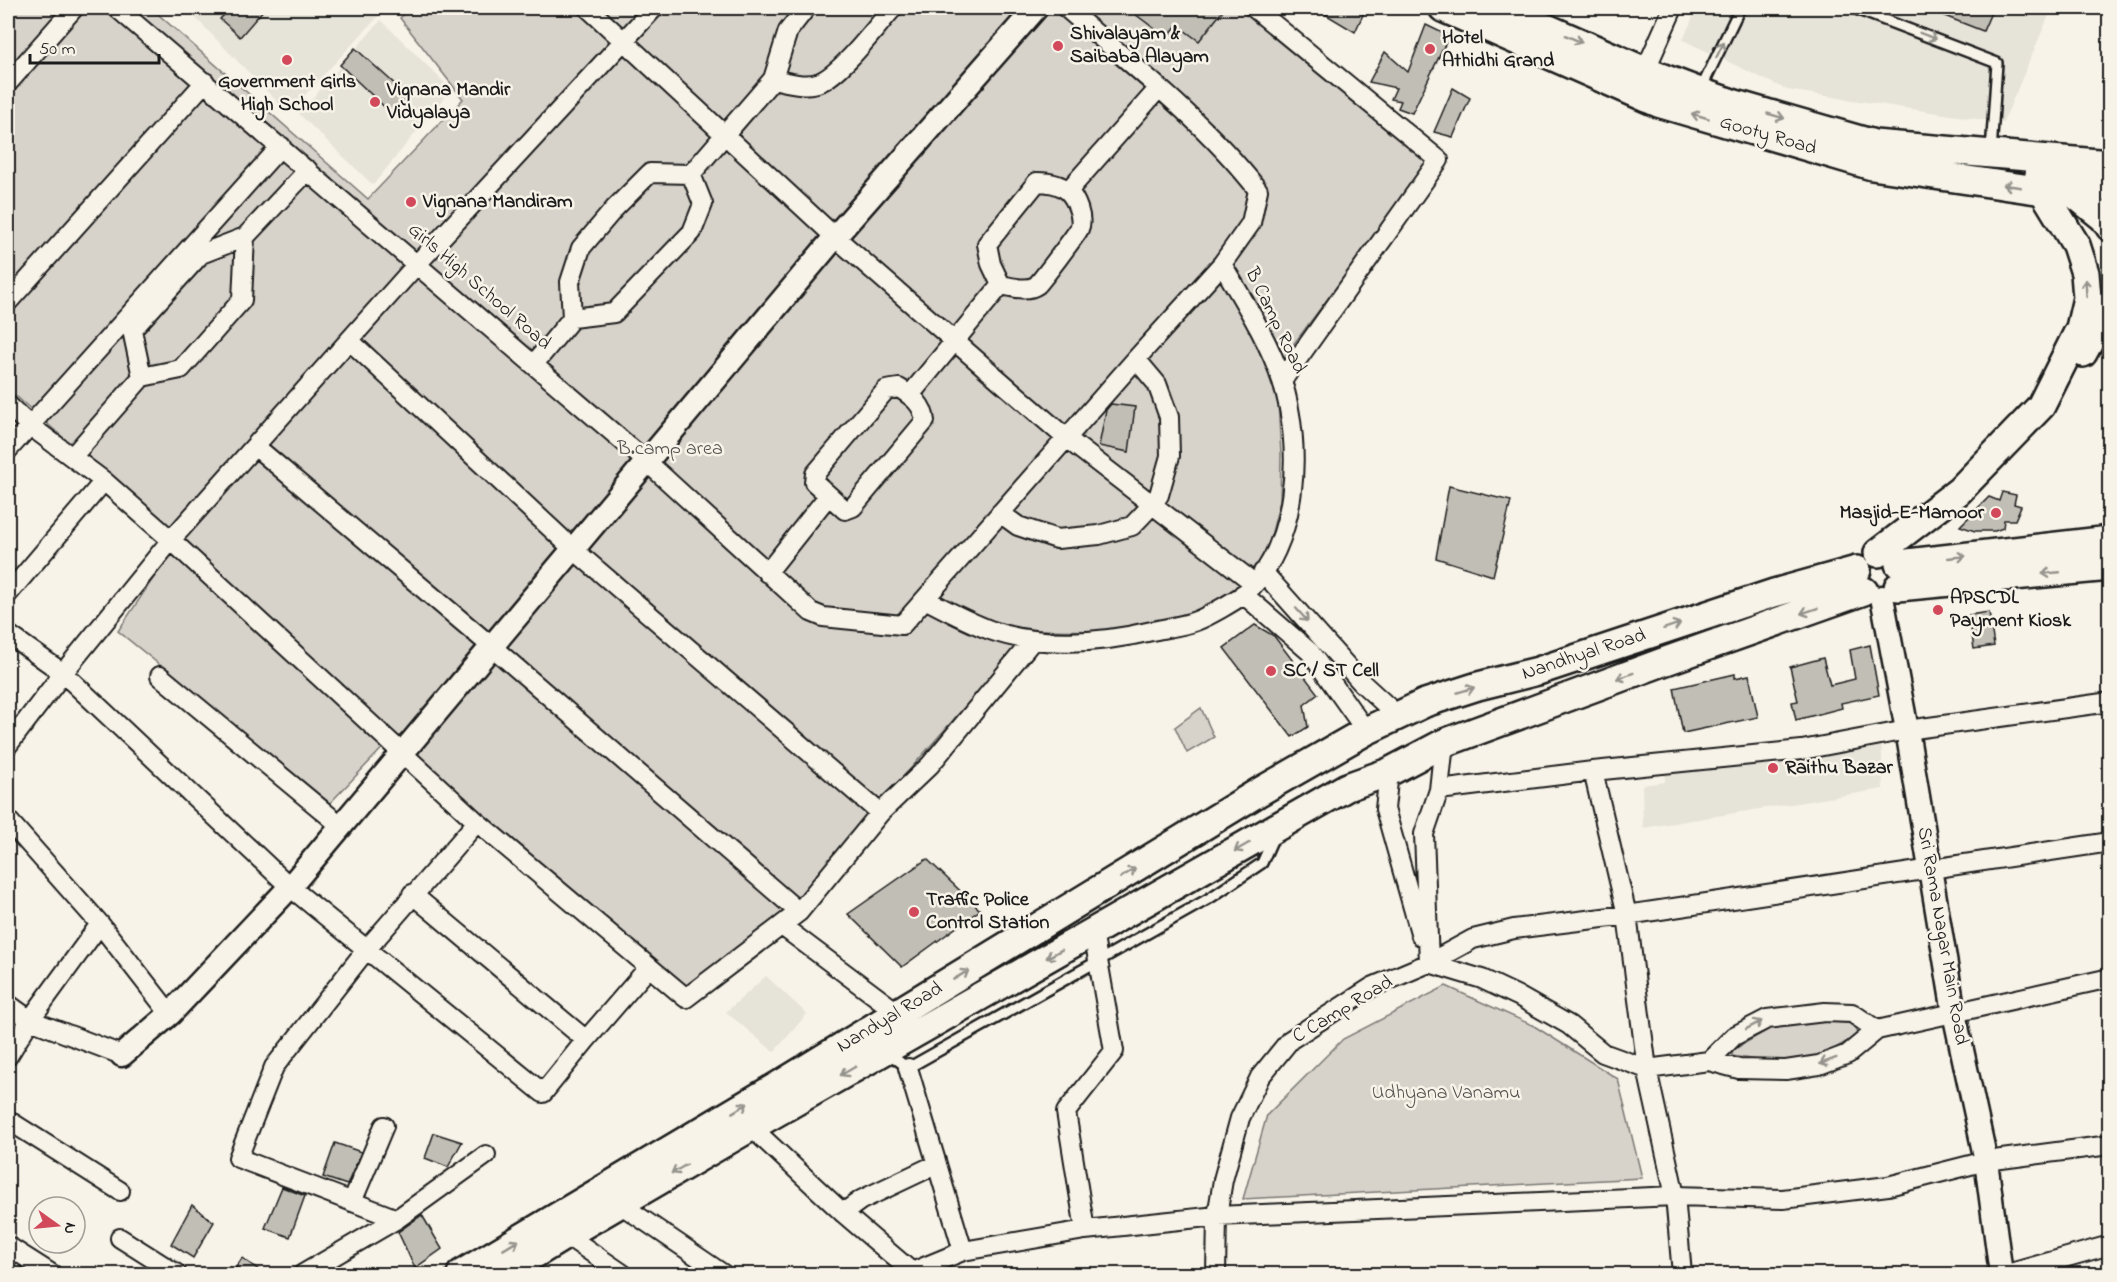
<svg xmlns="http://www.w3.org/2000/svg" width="2117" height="1282" font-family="'Indie Flower',sans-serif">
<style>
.built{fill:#e6e3d9}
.green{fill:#d7d3cb;stroke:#7a7874;stroke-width:1.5}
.building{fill:#c0beb5;stroke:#1c1c1c;stroke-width:1.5}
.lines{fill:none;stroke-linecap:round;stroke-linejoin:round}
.service-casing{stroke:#1c1c1c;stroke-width:14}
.minor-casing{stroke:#1c1c1c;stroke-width:22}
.tertiary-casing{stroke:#1c1c1c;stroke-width:27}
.primary-casing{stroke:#1c1c1c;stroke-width:32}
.service{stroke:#f7f3e8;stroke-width:9}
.minor{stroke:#f7f3e8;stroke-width:18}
.tertiary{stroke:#f7f3e8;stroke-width:22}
.primary{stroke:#f7f3e8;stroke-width:27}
.oneway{stroke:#94928c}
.poi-dot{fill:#d1495b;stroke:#f7f3e8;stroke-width:2}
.labels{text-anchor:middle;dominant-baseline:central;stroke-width:5;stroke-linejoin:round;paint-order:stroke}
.poi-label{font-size:20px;font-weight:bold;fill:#1c1c1c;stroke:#f7f3e8;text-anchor:start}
.street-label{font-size:20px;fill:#1c1c1c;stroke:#f7f3e8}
.park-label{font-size:20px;fill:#545351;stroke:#f7f3e8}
</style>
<rect width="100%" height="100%" fill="#f7f3e8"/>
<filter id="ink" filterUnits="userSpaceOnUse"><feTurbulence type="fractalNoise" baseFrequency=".0167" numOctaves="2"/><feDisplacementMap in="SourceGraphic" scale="12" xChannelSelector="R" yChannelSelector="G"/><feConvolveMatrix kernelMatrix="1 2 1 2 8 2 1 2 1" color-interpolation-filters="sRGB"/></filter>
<g filter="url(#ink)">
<!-- built -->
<path class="built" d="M 186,8 L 386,8 L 288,113 Z
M 1697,8 L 2052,8 L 2003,123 L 1787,90 L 1683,40 Z
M 381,20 L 451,89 L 373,185 L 299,114 Z
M 1881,732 L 1883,789 L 1643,828 L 1642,785 L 1665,782 L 1664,755 Z
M 766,976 L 807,1014 L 774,1052 L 726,1012 Z"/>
<!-- green -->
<path class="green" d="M 8,8 L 151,8 L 368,199 L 463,99 L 400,18 L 410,8 L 1248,8 L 1431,161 L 1269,377 L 1278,402 L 1281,455 L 1280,501 L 1267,551 L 1243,584 L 1189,616 L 1126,631 L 1032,630 L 869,816 L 791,911 L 687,990 L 393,737 L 330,803 L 118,631 L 179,540 L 8,389 Z
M 1201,708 L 1214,737 L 1187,753 L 1175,727 Z
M 1446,986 L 1534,1026 L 1618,1079 L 1642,1178 L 1243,1199 L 1267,1115 L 1343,1039 Z
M 1820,1021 L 1848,1023 L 1857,1029 L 1856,1036 L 1822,1056 L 1769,1062 L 1732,1056 L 1733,1050 L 1771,1028 Z"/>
<!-- building -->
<path class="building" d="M 231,8 L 265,8 L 240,37 L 220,19 Z
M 1127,8 L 1225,8 L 1199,41 L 1177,25 L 1167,38 Z
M 1315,8 L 1366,8 L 1355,32 Z
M 1924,8 L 1993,8 L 1983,31 Z
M 1426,25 L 1449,36 L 1412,113 L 1398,108 L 1401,101 L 1391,99 L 1396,88 L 1369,82 L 1385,52 L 1408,72 Z
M 355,48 L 409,97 L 392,114 L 340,65 Z
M 1453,88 L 1470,98 L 1453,137 L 1434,132 Z
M 1111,404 L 1135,407 L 1129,452 L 1099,446 L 1106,410 Z
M 1449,486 L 1511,501 L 1493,576 L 1436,558 Z
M 2002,492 L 2016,495 L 2014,504 L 2021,506 L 2015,520 L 2004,520 L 2003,528 L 1995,531 L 1975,531 L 1960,526 L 1989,497 L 1999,501 Z
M 1989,612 L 1994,646 L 1974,649 L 1969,615 Z
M 1255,625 L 1274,636 L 1318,694 L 1304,705 L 1308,727 L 1292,737 L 1224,648 Z
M 1870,645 L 1879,695 L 1841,703 L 1842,708 L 1796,720 L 1792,702 L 1798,701 L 1790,667 L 1823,658 L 1830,685 L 1855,679 L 1850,650 Z
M 1735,674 L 1735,678 L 1749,675 L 1758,717 L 1683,733 L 1674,688 Z
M 927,859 L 980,910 L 902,967 L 848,914 Z
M 434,1133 L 462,1142 L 448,1167 L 425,1158 Z
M 335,1143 L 361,1152 L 347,1185 L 323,1177 Z
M 282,1187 L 305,1196 L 290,1237 L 265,1228 Z
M 192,1205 L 214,1222 L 193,1258 L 171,1244 Z
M 422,1215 L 442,1249 L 415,1268 L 398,1232 Z
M 242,1258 L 266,1275 L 231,1275 Z"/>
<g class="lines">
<defs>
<path id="service" d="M 1853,8 L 1997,63 L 1991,152
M 1701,89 L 1740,8
M 888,1053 L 908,1068 L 1210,898 L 1262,863 L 1274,836"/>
<path id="minor" d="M 117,8 L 646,461 L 811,612 L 823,617 L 902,625 L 1136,359 L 1222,264 L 1251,223 L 1258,190 C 1205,122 1131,64 1066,8
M 588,8 L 835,237 L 1066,438 L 1254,583
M 1254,8 L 1439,160 L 1282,381
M 1645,71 L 1673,8
M 773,79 C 788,82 806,88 820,82 C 842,73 876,27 893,8
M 8,83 L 74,8
M 691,174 L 773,79 L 788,31 L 806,8
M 1037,182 C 1047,182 1060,184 1068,191 C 1076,199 1084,219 1079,229 C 1076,235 1041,281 1037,285 C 1027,292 1012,287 1001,285 L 991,264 L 987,244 Z
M 1068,191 L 1159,88
M 8,302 L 205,82
M 572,318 L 614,313 L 692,232 L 703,204 L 691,174
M 350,341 L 573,549 L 880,813
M 534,364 L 572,318 L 570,282 L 581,248 L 615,208 L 650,173 L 691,174
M 142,377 L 132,330 L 201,254 L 245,237 L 308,170
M 899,388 C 913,397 923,404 925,421 L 853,507 L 845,510 L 814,482 L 815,474 L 886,390 Z
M 910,395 L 1001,285
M 8,405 L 29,425 L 104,481 L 171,540 L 477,822 L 686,998 L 799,912 L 880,813 L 930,765 L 1033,640
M 256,447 L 491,646 L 799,912
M 8,450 L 281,146
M 72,457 L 142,377 L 181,369 L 242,300 L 245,237
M 1000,513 L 1018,526 L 1057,539 L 1099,535 L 1132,526 L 1152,505 L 1159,495 L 1170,456 L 1169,417 L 1157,384 L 1136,359
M 1263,572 L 1362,683 L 1397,715
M 767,573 L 828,496
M 8,594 L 104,481
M 1243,594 L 1310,652 L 1366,731
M 925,599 C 946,610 968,622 990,630 C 1040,648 1101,643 1152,631 C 1166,628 1183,626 1196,621 C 1207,617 1235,601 1244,594 C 1299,548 1303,445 1282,381 C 1269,341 1243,300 1222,264
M 8,634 L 63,673 L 290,887 L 543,1093 L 586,1040
M 160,676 L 340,825
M 8,745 L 63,673 L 171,540 L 418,263 L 654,8
M 1593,771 L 1627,915 L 1647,1069 L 1675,1196 L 1682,1274
M 1389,772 L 1385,809 L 1421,936
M 1439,790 L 1593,771 L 1802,750 L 1907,730 L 2110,702
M 8,820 L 100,924 L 170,1014
M 412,894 L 586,1040 L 649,967
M 782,926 L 898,1013
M 1429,963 L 1473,939 L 1514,929 L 1627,915 L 2110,842
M 1429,963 L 1424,834 L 1439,790 L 1444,743
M 8,1004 L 30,1020 L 122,1055
M 8,1056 L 30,1020 L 100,924
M 1709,1061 L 1734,1036 L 1767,1019 L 1825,1012 L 1852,1013 L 1877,1030
M 908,1068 L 963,1251
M 8,1120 L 120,1191
M 751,1127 L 843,1213 L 912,1272 L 963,1251 L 1085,1230 L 1217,1216 L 1675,1196 L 1783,1199 L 1888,1186 L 1986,1161 L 2110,1145
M 352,1202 L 384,1126
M 620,1204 L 723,1274
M 843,1213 L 861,1200 L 937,1164
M 397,1219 L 238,1158 L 274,1067 L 366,950 L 477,822
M 1085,1230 L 1066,1112 L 1114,1051 L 1093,932
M 566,1235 L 623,1274
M 120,1238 L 177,1274
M 8,1246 L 52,1274
M 303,1274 L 397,1219 L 486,1155
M 1216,1274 L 1217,1216 L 1223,1180 L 1240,1118 L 1260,1077 L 1290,1040 L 1372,987 L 1429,963 L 1482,979 L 1518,996 L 1569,1025 L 1603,1053 L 1647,1069 L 1709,1061 L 1739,1069 L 1786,1070 L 1819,1065 L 1848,1054 L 1877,1030 L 2110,978
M 2007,1274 L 2110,1245"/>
<path id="tertiary" d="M 1882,597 L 1907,730 L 1954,1013 L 1986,1161 L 2001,1274
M 122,1055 L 170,1014 L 290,887 L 835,237 L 1036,8"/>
<path id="primary" d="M 1443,8 L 1658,103 L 1872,166 L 2043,191 L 2058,182 L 2110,187
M 1501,8 L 1645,71 L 1700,92 L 1735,104 L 1874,144 L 2110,164
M 2057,180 L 2104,218 L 2110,227
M 2083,353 L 2110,304
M 1878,553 L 1959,491 L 2041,406 L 2080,328 L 2087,298 L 2085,273 L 2076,245 L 2043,191 L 2039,174
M 1899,564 L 2110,540
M 1898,587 L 2110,567
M 461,1274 L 784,1082 L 1259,792 L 1366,731 L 1425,703 L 1478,686 L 1538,671 L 1774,593 L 1857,570
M 502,1274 L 566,1235 L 751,1127 L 1347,787 L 1389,772 L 1444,743 L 1663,662 L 1864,591"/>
</defs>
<!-- service casing -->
<use href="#service" class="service-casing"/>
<!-- minor casing -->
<use href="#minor" class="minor-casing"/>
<!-- tertiary casing -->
<use href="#tertiary" class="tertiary-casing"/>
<!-- primary casing -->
<use href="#primary" class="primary-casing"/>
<!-- service -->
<use href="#service" class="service"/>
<!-- minor -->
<use href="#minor" class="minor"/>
<!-- tertiary -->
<use href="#tertiary" class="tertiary"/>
<!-- primary -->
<use href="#primary" class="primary"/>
</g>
<!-- one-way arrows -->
<defs><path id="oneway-shaft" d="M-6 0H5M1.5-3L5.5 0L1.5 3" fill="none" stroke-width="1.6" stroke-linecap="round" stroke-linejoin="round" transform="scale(1.5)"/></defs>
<g class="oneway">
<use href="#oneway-shaft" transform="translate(1928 36) rotate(21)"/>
<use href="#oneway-shaft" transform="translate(1574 39) rotate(24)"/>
<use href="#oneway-shaft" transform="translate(1720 50) rotate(-64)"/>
<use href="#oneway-shaft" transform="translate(1700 116) rotate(-164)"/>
<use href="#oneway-shaft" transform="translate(1776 116) rotate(16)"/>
<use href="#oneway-shaft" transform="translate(2012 186) rotate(-172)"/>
<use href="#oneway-shaft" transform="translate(2086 288) rotate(-93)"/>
<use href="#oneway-shaft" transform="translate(1957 557) rotate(-6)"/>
<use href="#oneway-shaft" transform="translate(2051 573) rotate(175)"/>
<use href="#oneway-shaft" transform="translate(1809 611) rotate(161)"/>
<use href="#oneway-shaft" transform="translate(1302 615) rotate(48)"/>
<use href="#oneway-shaft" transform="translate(1672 626) rotate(-18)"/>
<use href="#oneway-shaft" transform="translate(1625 676) rotate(160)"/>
<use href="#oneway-shaft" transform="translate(1466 690) rotate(-17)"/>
<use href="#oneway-shaft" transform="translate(1242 847) rotate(150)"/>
<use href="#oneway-shaft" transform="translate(1128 873) rotate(-32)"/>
<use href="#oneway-shaft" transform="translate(1054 954) rotate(151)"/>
<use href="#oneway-shaft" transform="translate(961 975) rotate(-31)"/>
<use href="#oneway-shaft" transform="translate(1754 1025) rotate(-27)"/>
<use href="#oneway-shaft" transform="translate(1828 1061) rotate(160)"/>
<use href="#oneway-shaft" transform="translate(848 1071) rotate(150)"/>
<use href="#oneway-shaft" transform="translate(740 1108) rotate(-31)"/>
<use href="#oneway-shaft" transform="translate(679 1169) rotate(150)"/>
<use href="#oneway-shaft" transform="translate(511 1245) rotate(-31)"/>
</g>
</g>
<!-- markers -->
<g class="poi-dot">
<circle cx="1058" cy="46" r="6"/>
<circle cx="1430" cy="49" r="6"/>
<circle cx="287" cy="60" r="6"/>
<circle cx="375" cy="102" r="6"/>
<circle cx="411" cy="202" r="6"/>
<circle cx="1996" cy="513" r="6"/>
<circle cx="1938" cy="610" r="6"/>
<circle cx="1271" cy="671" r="6"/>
<circle cx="1773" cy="768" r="6"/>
<circle cx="914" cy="912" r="6"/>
</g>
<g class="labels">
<!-- poi labels -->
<g class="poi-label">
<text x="1070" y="34">Shivalayam &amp;<tspan x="1070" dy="23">Saibaba Alayam</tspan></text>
<text x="1442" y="38">Hotel<tspan x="1442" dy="23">Athidhi Grand</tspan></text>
<text x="287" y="82" text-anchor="middle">Government Girls<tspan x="287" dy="23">High School</tspan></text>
<text x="387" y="90">Vignana Mandir<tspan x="387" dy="23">Vidyalaya</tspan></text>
<text x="423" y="202">Vignana Mandiram</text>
<text x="1984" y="513" text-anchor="end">Masjid-E-Mamoor</text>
<text x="1950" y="598">APSCDL<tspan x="1950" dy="23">Payment Kiosk</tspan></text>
<text x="1283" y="671">SC / ST Cell</text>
<text x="1785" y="768">Raithu Bazar</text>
<text x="926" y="900">Traffic Police<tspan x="926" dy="23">Control Station</tspan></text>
</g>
<!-- street labels -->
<g class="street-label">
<text transform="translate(1768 136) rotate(16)">Gooty Road</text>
<text transform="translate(479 287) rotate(41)">Girls High School Road</text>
<text transform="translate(1275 321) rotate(64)">B Camp Road</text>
<text transform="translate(1584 655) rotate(-18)">Nandhyal Road</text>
<text transform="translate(1942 936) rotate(80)">Sri Rama Nagar Main Road</text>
<text transform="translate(1343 1010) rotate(-31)">C Camp Road</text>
<text transform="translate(890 1018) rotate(-31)">Nandyal Road</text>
</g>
<!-- park labels -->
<g class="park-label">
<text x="670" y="449">B.camp area</text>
<text x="1446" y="1093">Udhyana Vanamu</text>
</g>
</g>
<!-- margin -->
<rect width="2117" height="1282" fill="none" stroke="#f7f3e8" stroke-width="30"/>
<rect x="15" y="15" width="2087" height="1252" fill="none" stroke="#1c1c1c" stroke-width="2" filter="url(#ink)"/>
<!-- north arrow -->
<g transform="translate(57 1225) rotate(105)"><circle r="28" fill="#f7f3e8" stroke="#9f9d96" stroke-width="1.5"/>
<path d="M0-4.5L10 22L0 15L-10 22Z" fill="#d1495b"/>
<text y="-9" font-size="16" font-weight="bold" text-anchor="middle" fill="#1c1c1c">N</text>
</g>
<!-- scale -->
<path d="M30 54v9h129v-9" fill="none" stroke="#1c1c1c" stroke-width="3"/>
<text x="39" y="54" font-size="18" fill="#1c1c1c" stroke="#f7f3e8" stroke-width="4.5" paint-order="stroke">50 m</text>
</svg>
